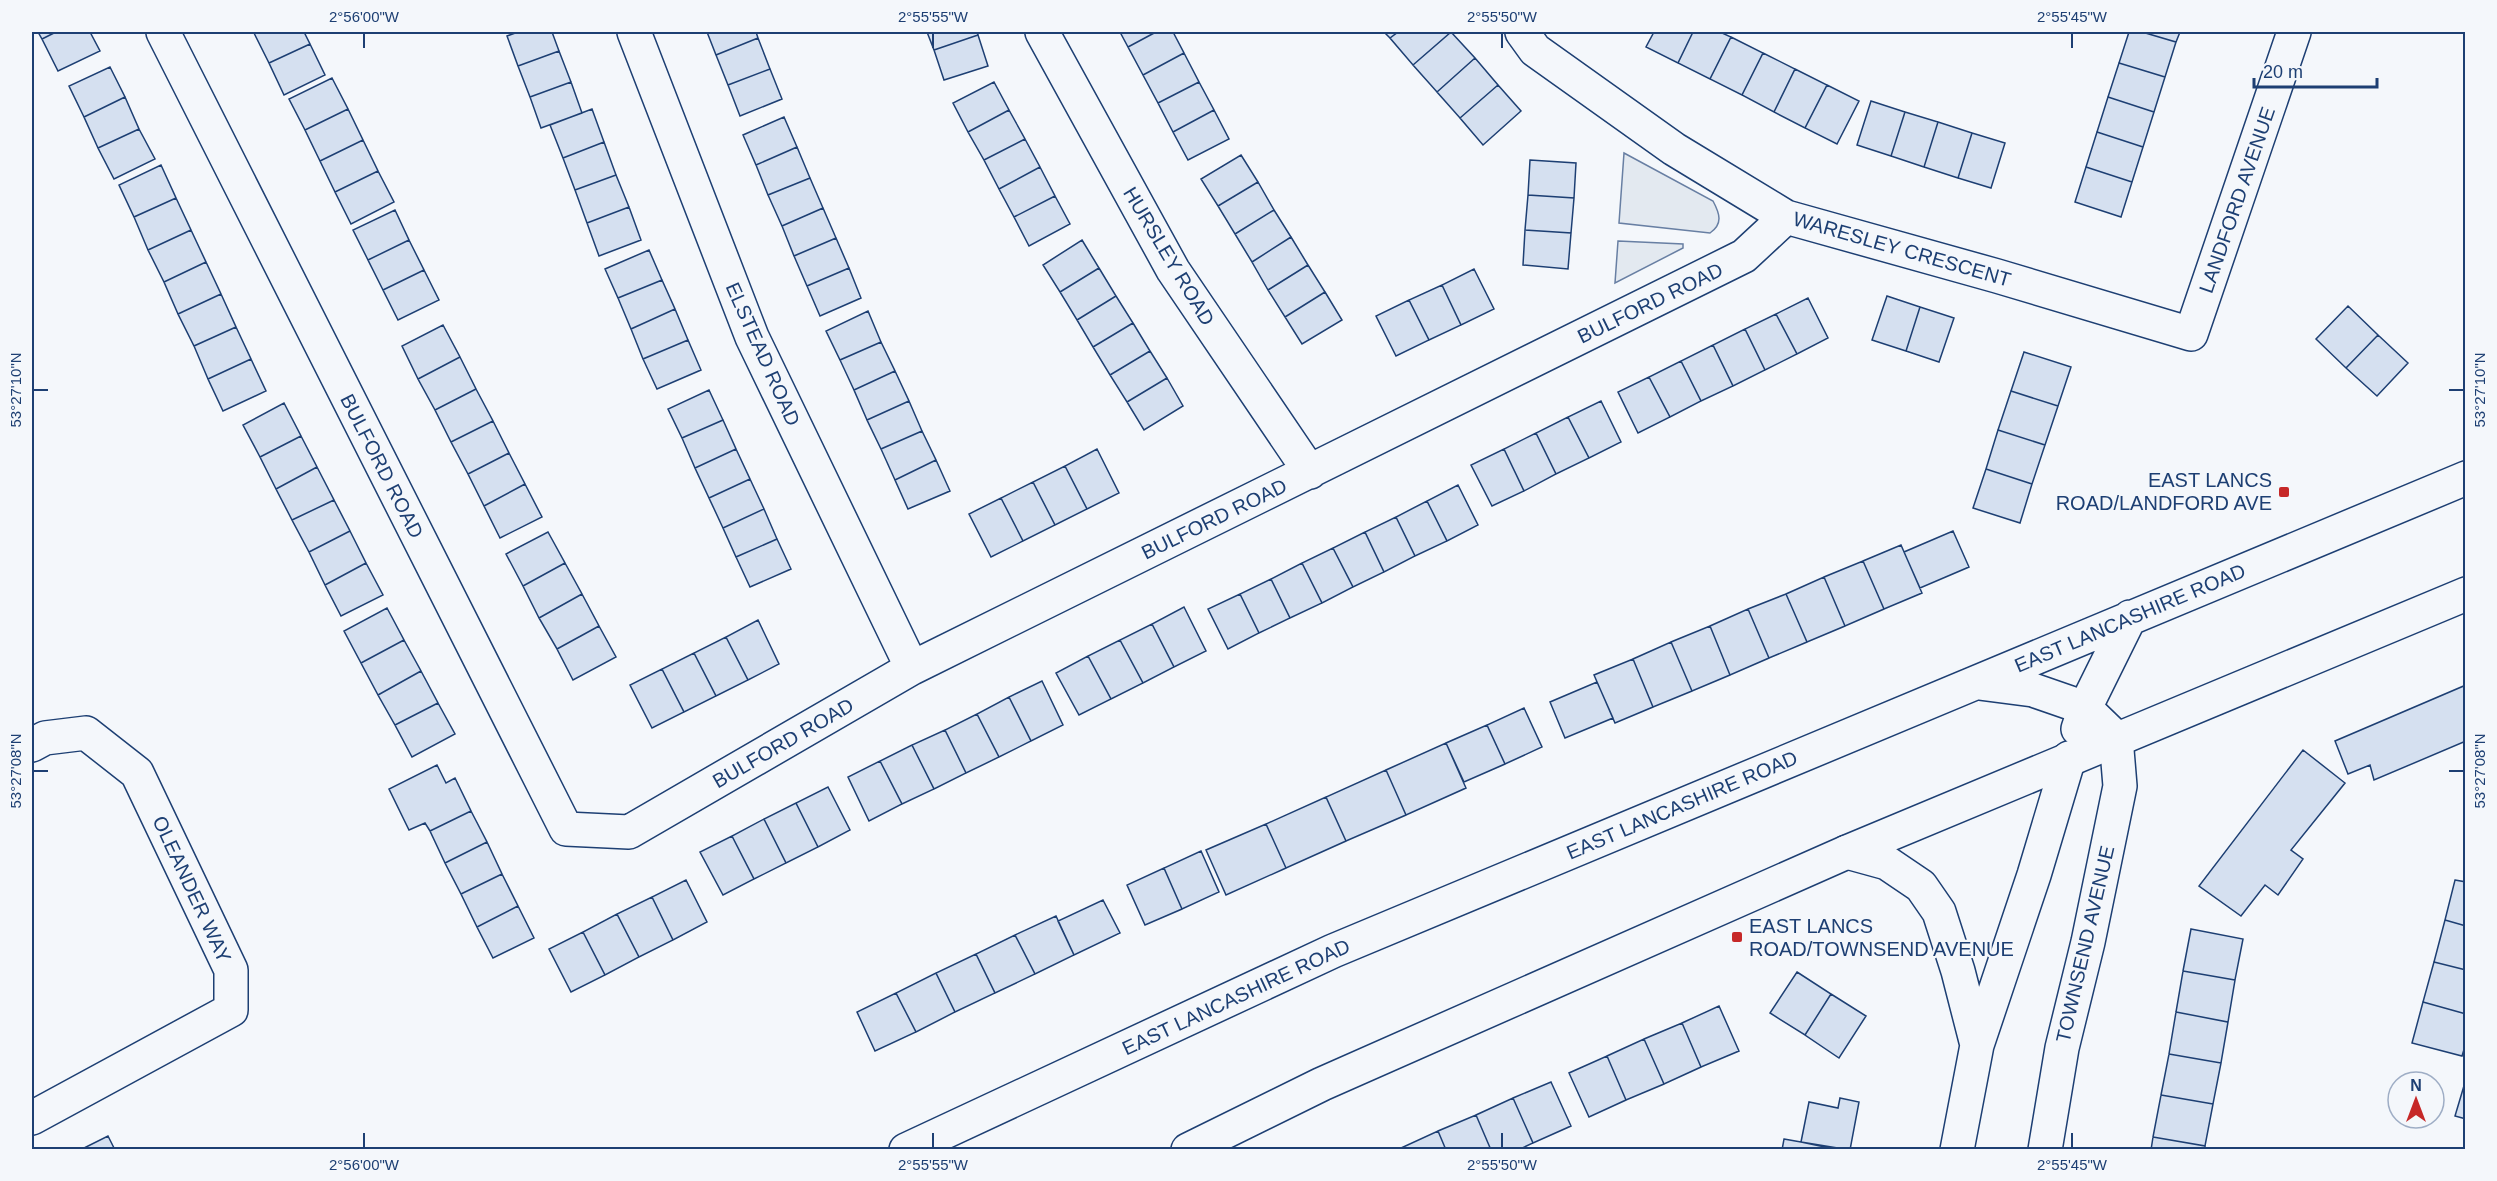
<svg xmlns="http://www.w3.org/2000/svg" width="2497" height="1181" font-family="Helvetica,sans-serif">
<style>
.green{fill:#e3e9f0;stroke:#687fa3;stroke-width:1.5}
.building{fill:#d5e0f0;stroke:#1d3f73;stroke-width:1.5}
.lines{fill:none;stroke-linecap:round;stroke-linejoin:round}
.minor-casing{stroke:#1d3f73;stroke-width:36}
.major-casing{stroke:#1d3f73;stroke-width:36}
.highway-casing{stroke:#1d3f73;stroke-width:36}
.minor{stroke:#f4f7fb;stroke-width:33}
.major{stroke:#f4f7fb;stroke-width:33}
.highway{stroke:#f4f7fb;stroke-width:33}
.ticks{fill:none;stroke:#1d3f73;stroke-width:2}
.poi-dot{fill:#c62828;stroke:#f4f7fb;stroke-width:2}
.labels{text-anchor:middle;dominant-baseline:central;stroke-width:4.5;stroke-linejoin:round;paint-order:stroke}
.street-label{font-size:20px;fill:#1d3f73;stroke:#f4f7fb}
.poi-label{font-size:20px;fill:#1d3f73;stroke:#f4f7fb;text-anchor:end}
.neatline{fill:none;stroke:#1d3f73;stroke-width:2}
.ticks-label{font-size:15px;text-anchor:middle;fill:#1d3f73}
</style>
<rect width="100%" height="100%" fill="#f4f7fb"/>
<!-- green -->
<path class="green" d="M 1624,153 L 1713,201 C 1720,214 1723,224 1710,233 L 1619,223 Z
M 1618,241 L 1683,244 L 1683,248 L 1615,283 Z"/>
<!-- building -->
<path class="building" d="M 38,32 L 56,32 L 42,39 Z
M 56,32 L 90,32 L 100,51 L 58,71 L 42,39 Z
M 257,32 L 304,32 L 310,44 L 269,63 L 254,33 Z
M 518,32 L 552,32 L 559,51 L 518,66 L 507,36 Z
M 707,32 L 756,32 L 758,38 L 716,55 Z
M 927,32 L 977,32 L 978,35 L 934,50 Z
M 1120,32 L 1156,32 L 1128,47 Z
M 1156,32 L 1173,32 L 1184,53 L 1143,75 L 1128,47 Z
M 1384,32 L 1398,32 L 1390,38 Z
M 1398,32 L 1451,32 L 1413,65 L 1390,38 Z
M 1451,32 L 1475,58 L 1437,92 L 1413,65 Z
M 1654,32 L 1693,32 L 1678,63 L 1646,47 Z
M 1693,32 L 1720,32 L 1731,37 L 1710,79 L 1678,63 Z
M 2129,32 L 2142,32 L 2176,42 L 2165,77 L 2119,63 Z
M 2142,32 L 2180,32 L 2176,42 Z
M 978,35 L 988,66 L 944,80 L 934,50 Z
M 1731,37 L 1763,53 L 1742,95 L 1710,79 Z
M 758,38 L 770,69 L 728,85 L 716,55 Z
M 310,44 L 325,75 L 284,95 L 269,63 Z
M 559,51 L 571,82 L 530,97 L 518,66 Z
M 1184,53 L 1199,82 L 1158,103 L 1143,75 Z
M 1763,53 L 1795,69 L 1774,112 L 1742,95 Z
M 1475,58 L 1498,85 L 1460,118 L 1437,92 Z
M 2119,63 L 2165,77 L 2154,112 L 2108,97 Z
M 110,67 L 125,97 L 84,117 L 69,86 Z
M 770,69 L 782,99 L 740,116 L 728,85 Z
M 1795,69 L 1827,85 L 1805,128 L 1774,112 Z
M 332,78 L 348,109 L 305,130 L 289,99 Z
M 571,82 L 582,113 L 541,128 L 530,97 Z
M 994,82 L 1009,110 L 968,132 L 953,103 Z
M 1199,82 L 1214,110 L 1173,132 L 1158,103 Z
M 1498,85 L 1521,111 L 1483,145 L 1460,118 Z
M 1827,85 L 1859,101 L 1837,144 L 1805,128 Z
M 125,97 L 139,129 L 98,148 L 84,117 Z
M 2108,97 L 2154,112 L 2143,147 L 2097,132 Z
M 1871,101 L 1905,112 L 1891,156 L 1857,145 Z
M 348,109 L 363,140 L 320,161 L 305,130 Z
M 592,109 L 604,142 L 563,158 L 550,125 Z
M 1009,110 L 1025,139 L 984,160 L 968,132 Z
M 1214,110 L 1229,139 L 1188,160 L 1173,132 Z
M 1905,112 L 1938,122 L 1924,167 L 1891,156 Z
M 784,117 L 797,147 L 756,165 L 743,135 Z
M 1938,122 L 1972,133 L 1958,178 L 1924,167 Z
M 139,129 L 155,159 L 114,179 L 98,148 Z
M 2097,132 L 2143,147 L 2132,182 L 2086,167 Z
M 1972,133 L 2005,143 L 1991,188 L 1958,178 Z
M 1025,139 L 1040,167 L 999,189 L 984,160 Z
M 363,140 L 378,171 L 335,192 L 320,161 Z
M 604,142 L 616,175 L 575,190 L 563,158 Z
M 797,147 L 810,178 L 768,195 L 756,165 Z
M 1241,155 L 1258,182 L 1218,206 L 1201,179 Z
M 1530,160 L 1576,163 L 1574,198 L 1528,195 Z
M 161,165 L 176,198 L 134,217 L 119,185 Z
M 1040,167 L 1055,196 L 1014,217 L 999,189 Z
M 2086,167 L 2132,182 L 2121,217 L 2075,202 Z
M 378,171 L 394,202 L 351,224 L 335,192 Z
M 616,175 L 629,207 L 587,223 L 575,190 Z
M 810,178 L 823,208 L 782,226 L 768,195 Z
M 1258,182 L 1274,210 L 1235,234 L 1218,206 Z
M 1528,195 L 1574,198 L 1571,233 L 1525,230 Z
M 1055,196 L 1070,224 L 1029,246 L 1014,217 Z
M 176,198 L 191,230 L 148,250 L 134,217 Z
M 629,207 L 641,240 L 599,256 L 587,223 Z
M 823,208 L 836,238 L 794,256 L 782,226 Z
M 395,210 L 409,240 L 368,260 L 353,230 Z
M 1274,210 L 1291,237 L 1252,262 L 1235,234 Z
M 191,230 L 206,262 L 164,282 L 148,250 Z
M 1525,230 L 1571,233 L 1568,269 L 1523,265 Z
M 1291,237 L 1308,265 L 1268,290 L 1252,262 Z
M 836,238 L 849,268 L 807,286 L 794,256 Z
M 409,240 L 424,270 L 383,290 L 368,260 Z
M 1082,240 L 1099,268 L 1060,292 L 1043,265 Z
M 649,250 L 662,280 L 618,298 L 605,269 Z
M 206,262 L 221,294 L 178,314 L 164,282 Z
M 1308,265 L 1325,292 L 1285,317 L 1268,290 Z
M 849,268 L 861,298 L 820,316 L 807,286 Z
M 1099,268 L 1116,296 L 1077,320 L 1060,292 Z
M 1474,269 L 1494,309 L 1461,325 L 1442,285 Z
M 424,270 L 439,300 L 398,320 L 383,290 Z
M 662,280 L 675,309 L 631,329 L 618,298 Z
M 1442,285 L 1461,325 L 1429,340 L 1409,300 Z
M 1325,292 L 1342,320 L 1302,344 L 1285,317 Z
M 221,294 L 236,327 L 194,346 L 178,314 Z
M 1116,296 L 1133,323 L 1093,347 L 1077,320 Z
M 1887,296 L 1920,307 L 1906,351 L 1872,340 Z
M 1808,298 L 1828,338 L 1797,354 L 1776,314 Z
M 1409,300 L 1429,340 L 1396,356 L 1376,316 Z
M 2348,306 L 2378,335 L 2346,368 L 2316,339 Z
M 1920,307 L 1954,318 L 1939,362 L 1906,351 Z
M 675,309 L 688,340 L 643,359 L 631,329 Z
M 868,311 L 881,342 L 840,360 L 826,331 Z
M 1776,314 L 1797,354 L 1765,370 L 1745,329 Z
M 1133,323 L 1150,351 L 1110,375 L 1093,347 Z
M 443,325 L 460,357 L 418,379 L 402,346 Z
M 236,327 L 251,359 L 208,379 L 194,346 Z
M 1745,329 L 1765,370 L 1733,386 L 1713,345 Z
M 2378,335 L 2408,363 L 2377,396 L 2346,368 Z
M 688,340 L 701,370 L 657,389 L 643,359 Z
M 881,342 L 895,371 L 854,390 L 840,360 Z
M 1713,345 L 1733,386 L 1701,401 L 1681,361 Z
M 1150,351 L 1167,378 L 1127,402 L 1110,375 Z
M 2024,352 L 2071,367 L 2058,406 L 2011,391 Z
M 460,357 L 476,389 L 435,410 L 418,379 Z
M 251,359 L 266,391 L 223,411 L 208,379 Z
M 1681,361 L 1701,401 L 1670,417 L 1649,377 Z
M 895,371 L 909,401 L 867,420 L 854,390 Z
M 1649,377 L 1670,417 L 1638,433 L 1618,392 Z
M 1167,378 L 1183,406 L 1144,430 L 1127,402 Z
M 476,389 L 493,421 L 451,442 L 435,410 Z
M 709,390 L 723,420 L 682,438 L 668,409 Z
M 2011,391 L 2058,406 L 2045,445 L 1998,430 Z
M 909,401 L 922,431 L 881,449 L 867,420 Z
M 1601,401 L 1621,442 L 1589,458 L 1568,417 Z
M 284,403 L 301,436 L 260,457 L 243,425 Z
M 1568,417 L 1589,458 L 1556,474 L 1536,433 Z
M 723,420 L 736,449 L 695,468 L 682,438 Z
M 493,421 L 509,453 L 468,474 L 451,442 Z
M 1998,430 L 2045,445 L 2032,484 L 1986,469 Z
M 922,431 L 936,460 L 895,480 L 881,449 Z
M 1536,433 L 1556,474 L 1524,491 L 1504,449 Z
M 301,436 L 317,467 L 276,489 L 260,457 Z
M 736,449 L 750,479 L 709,498 L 695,468 Z
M 1097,449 L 1119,493 L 1087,509 L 1065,466 Z
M 1504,449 L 1524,491 L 1492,506 L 1471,465 Z
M 509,453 L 525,484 L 484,506 L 468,474 Z
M 936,460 L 950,491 L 908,509 L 895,480 Z
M 1065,466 L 1087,509 L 1055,525 L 1033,482 Z
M 317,467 L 334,500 L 292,520 L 276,489 Z
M 1986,469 L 2032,484 L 2020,523 L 1973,508 Z
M 750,479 L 764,509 L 723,528 L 709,498 Z
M 1033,482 L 1055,525 L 1023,541 L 1001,498 Z
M 525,484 L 542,517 L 500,538 L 484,506 Z
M 1458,485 L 1478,525 L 1447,541 L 1427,501 Z
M 1001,498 L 1023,541 L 991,557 L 969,514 Z
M 334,500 L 350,531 L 309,552 L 292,520 Z
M 1427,501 L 1447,541 L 1415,556 L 1396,517 Z
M 764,509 L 777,539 L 736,557 L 723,528 Z
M 1396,517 L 1415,556 L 1384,572 L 1365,532 Z
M 350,531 L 366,563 L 325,585 L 309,552 Z
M 1953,531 L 1969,567 L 1920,588 L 1904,552 Z
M 548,532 L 565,563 L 523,586 L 506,554 Z
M 1365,532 L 1384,572 L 1353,587 L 1333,548 Z
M 777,539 L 791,569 L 750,587 L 736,557 Z
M 1901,545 L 1922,593 L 1884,609 L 1863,561 Z
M 1333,548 L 1353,587 L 1322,603 L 1302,563 Z
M 1863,561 L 1884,609 L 1845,626 L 1824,577 Z
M 366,563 L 383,595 L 341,616 L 325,585 Z
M 565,563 L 582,594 L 539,618 L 523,586 Z
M 1302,563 L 1322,603 L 1290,618 L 1271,579 Z
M 1824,577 L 1845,626 L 1807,642 L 1786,594 Z
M 1271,579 L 1290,618 L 1259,633 L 1240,594 Z
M 582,594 L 599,626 L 557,649 L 539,618 Z
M 1240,594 L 1259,633 L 1228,649 L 1208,609 Z
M 1786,594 L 1807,642 L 1769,658 L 1748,609 Z
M 1184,607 L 1206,651 L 1174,667 L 1152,624 Z
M 387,608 L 404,640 L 361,663 L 344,631 Z
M 1748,609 L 1769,658 L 1730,675 L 1710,626 Z
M 758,620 L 779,664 L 748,680 L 726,637 Z
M 1152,624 L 1174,667 L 1143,683 L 1120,640 Z
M 599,626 L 616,657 L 573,680 L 557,649 Z
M 1710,626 L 1730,675 L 1692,691 L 1671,642 Z
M 726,637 L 748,680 L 716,696 L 694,653 Z
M 404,640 L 421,671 L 378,695 L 361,663 Z
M 1120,640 L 1143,683 L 1111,699 L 1088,656 Z
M 1671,642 L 1692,691 L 1653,707 L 1633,659 Z
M 694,653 L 716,696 L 684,712 L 662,669 Z
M 1088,656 L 1111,699 L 1079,715 L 1056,673 Z
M 1633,659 L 1653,707 L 1615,723 L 1594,675 Z
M 662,669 L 684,712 L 652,728 L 630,685 Z
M 421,671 L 438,703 L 395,725 L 378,695 Z
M 1042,681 L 1063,725 L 1031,741 L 1009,697 Z
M 1597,682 L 1613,718 L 1565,738 L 1550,702 Z
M 2466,685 L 2466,741 L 2374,780 L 2370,765 L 2348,774 L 2335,741 Z
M 1009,697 L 1031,741 L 999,757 L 977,714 Z
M 438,703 L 455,734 L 412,757 L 395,725 Z
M 1524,708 L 1542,747 L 1505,764 L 1487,725 Z
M 977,714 L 999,757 L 966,773 L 945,730 Z
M 1487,725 L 1505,764 L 1464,782 L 1446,743 Z
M 945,730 L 966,773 L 934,789 L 912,745 Z
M 1446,743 L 1466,788 L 1406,815 L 1386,770 Z
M 912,745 L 934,789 L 902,804 L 880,761 Z
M 2303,750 L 2345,783 L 2291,850 L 2303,859 L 2278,895 L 2265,885 L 2241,916 L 2199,886 Z
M 880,761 L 902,804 L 869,821 L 848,777 Z
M 437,765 L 446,783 L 455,778 L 471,811 L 430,831 L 425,823 L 409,830 L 389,789 Z
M 1386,770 L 1406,815 L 1346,841 L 1326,797 Z
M 828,787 L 850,830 L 818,847 L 796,803 Z
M 1326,797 L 1346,841 L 1286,868 L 1266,824 Z
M 796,803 L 818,847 L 786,863 L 764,819 Z
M 471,811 L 487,842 L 445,863 L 430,831 Z
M 764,819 L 786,863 L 754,879 L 732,836 Z
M 1266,824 L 1286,868 L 1226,895 L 1206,850 Z
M 732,836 L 754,879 L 723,895 L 700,852 Z
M 487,842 L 502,874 L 461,894 L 445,863 Z
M 1201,851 L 1219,892 L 1182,909 L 1164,868 Z
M 1164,868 L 1182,909 L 1145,925 L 1127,885 Z
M 502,874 L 518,906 L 477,927 L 461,894 Z
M 686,880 L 707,922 L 673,940 L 652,897 Z
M 2455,880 L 2466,882 L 2466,926 L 2445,920 Z
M 652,897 L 673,940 L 639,957 L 617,914 Z
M 1103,900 L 1120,933 L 1074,955 L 1058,921 Z
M 518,906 L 534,938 L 493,958 L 477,927 Z
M 617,914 L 639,957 L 605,975 L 583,932 Z
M 1056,916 L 1074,955 L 1035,974 L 1015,935 Z
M 2445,920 L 2466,926 L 2466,970 L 2434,962 Z
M 2191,929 L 2243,939 L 2235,980 L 2183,971 Z
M 583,932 L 605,975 L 571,992 L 549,949 Z
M 1015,935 L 1035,974 L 995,993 L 976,954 Z
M 976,954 L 995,993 L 955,1012 L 936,973 Z
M 2434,962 L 2466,970 L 2466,1014 L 2423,1002 Z
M 2183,971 L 2235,980 L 2228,1022 L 2176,1012 Z
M 1797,972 L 1831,994 L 1805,1035 L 1770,1013 Z
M 936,973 L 955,1012 L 916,1032 L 896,993 Z
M 896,993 L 916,1032 L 875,1051 L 857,1012 Z
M 1831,994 L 1866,1016 L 1839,1058 L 1805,1035 Z
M 2423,1002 L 2466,1014 L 2466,1043 L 2462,1056 L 2412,1043 Z
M 1719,1006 L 1739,1051 L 1701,1067 L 1682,1023 Z
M 2176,1012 L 2228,1022 L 2221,1063 L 2169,1054 Z
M 1682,1023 L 1701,1067 L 1664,1084 L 1644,1039 Z
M 1644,1039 L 1664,1084 L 1626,1100 L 1607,1056 Z
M 2169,1054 L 2221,1063 L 2213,1104 L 2161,1095 Z
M 1607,1056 L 1626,1100 L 1589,1117 L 1569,1073 Z
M 2466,1079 L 2466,1119 L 2455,1116 Z
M 1551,1082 L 1571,1126 L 1533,1143 L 1513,1098 Z
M 2161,1095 L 2213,1104 L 2205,1146 L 2153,1137 Z
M 1513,1098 L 1533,1143 L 1518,1150 L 1491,1150 L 1476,1115 Z
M 1840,1098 L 1859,1102 L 1850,1150 L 1801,1142 L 1809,1102 L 1838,1108 Z
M 1476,1115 L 1491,1150 L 1446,1150 L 1438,1131 Z
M 1438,1131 L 1446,1150 L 1401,1150 L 1401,1148 Z
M 108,1136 L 115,1150 L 82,1150 L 82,1149 Z
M 2153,1137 L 2205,1146 L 2205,1150 L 2151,1150 Z
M 1784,1139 L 1801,1142 L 1839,1150 L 1782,1150 Z"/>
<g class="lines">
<defs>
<path id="minor" d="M 163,32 L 566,829 L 629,832 L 912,668 L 1744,256 L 1786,217
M 634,32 L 752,337 L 912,668
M 1042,32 L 1173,270 L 1310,472
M 1522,32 L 1535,50 L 1674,149 L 1786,217 L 1997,276 L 2191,334 L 2294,32
M 32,745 L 45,738 L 86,733 L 137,773 L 231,970 L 231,1010 L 32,1118"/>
<path id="major" d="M 1847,852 L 1887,863 L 1921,886 L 1939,912 L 1958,971 L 1977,1045
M 1957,1150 L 1977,1045 L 2034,875 L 2069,758
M 2045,1150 L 2062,1048 L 2088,942 L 2120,786 L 2116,738"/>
<path id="highway" d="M 1979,683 L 2033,690 L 2085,708 L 2116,738
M 2078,729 L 2085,708 L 2130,617
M 906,1150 L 1333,951 L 2466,478
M 1188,1150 L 1322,1084 L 1847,852 L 2466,594"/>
</defs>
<!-- minor casing -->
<use href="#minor" class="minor-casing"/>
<!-- major casing -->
<use href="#major" class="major-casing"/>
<!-- highway casing -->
<use href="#highway" class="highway-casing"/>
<!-- minor -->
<use href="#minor" class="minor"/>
<!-- major -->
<use href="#major" class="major"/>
<!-- highway -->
<use href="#highway" class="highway"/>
</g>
<!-- ticks -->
<path class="ticks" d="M 364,33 L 364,48M 933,33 L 933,48M 1502,33 L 1502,48M 2072,33 L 2072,48M 33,390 L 48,390M 2449,390 L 2464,390M 33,771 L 48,771M 2449,771 L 2464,771M 364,1133 L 364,1148M 933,1133 L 933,1148M 1502,1133 L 1502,1148M 2072,1133 L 2072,1148"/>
<!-- markers -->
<g class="poi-dot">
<rect x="2278" y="486" width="12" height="12" rx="3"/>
<rect x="1731" y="931" width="12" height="12" rx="3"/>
</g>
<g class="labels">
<!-- street labels -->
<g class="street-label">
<text transform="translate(2237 200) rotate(-71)">LANDFORD AVENUE</text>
<text transform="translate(1902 249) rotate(16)">WARESLEY CRESCENT</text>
<text transform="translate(1169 256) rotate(59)">HURSLEY ROAD</text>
<text transform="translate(1650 303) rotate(-26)">BULFORD ROAD</text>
<text transform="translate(763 354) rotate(66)">ELSTEAD ROAD</text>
<text transform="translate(382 466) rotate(63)">BULFORD ROAD</text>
<text transform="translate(1214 519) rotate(-26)">BULFORD ROAD</text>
<text transform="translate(2130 618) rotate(-23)">EAST LANCASHIRE ROAD</text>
<text transform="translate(783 743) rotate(-30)">BULFORD ROAD</text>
<text transform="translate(1682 805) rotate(-23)">EAST LANCASHIRE ROAD</text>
<text transform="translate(192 889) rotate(65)">OLEANDER WAY</text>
<text transform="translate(2085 944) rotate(-77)">TOWNSEND AVENUE</text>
<text transform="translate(1236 997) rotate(-25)">EAST LANCASHIRE ROAD</text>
</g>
<!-- poi labels -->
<g class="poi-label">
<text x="2272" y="480">EAST LANCS<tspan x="2272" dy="23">ROAD/LANDFORD AVE</tspan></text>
<text x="1749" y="926" text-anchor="start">EAST LANCS<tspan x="1749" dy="23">ROAD/TOWNSEND AVENUE</tspan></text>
</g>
</g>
<!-- border -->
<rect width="2497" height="1181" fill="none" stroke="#f4f7fb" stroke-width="66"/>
<!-- north arrow -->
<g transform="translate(2416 1100)"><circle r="28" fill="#f4f7fb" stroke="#9eadc5" stroke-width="1.5"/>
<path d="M0-4.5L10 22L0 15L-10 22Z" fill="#c62828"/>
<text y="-9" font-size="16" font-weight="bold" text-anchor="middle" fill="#1d3f73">N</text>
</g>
<!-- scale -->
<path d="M2254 78v9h123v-9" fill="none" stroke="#1d3f73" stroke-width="3"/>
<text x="2263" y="78" font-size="18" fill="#1d3f73" stroke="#f4f7fb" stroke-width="4.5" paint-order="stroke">20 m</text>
<rect x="33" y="33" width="2431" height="1115" class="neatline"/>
<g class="ticks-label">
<text x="364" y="22">2°56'00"W</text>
<text x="933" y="22">2°55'55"W</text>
<text x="1502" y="22">2°55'50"W</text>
<text x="2072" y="22">2°55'45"W</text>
<text transform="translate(16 390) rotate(-90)" y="5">53°27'10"N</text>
<text transform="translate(2480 390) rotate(-90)" y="5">53°27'10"N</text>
<text transform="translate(16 771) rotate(-90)" y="5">53°27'08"N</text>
<text transform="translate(2480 771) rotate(-90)" y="5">53°27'08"N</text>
<text x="364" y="1170">2°56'00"W</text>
<text x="933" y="1170">2°55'55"W</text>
<text x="1502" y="1170">2°55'50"W</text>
<text x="2072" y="1170">2°55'45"W</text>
</g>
</svg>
